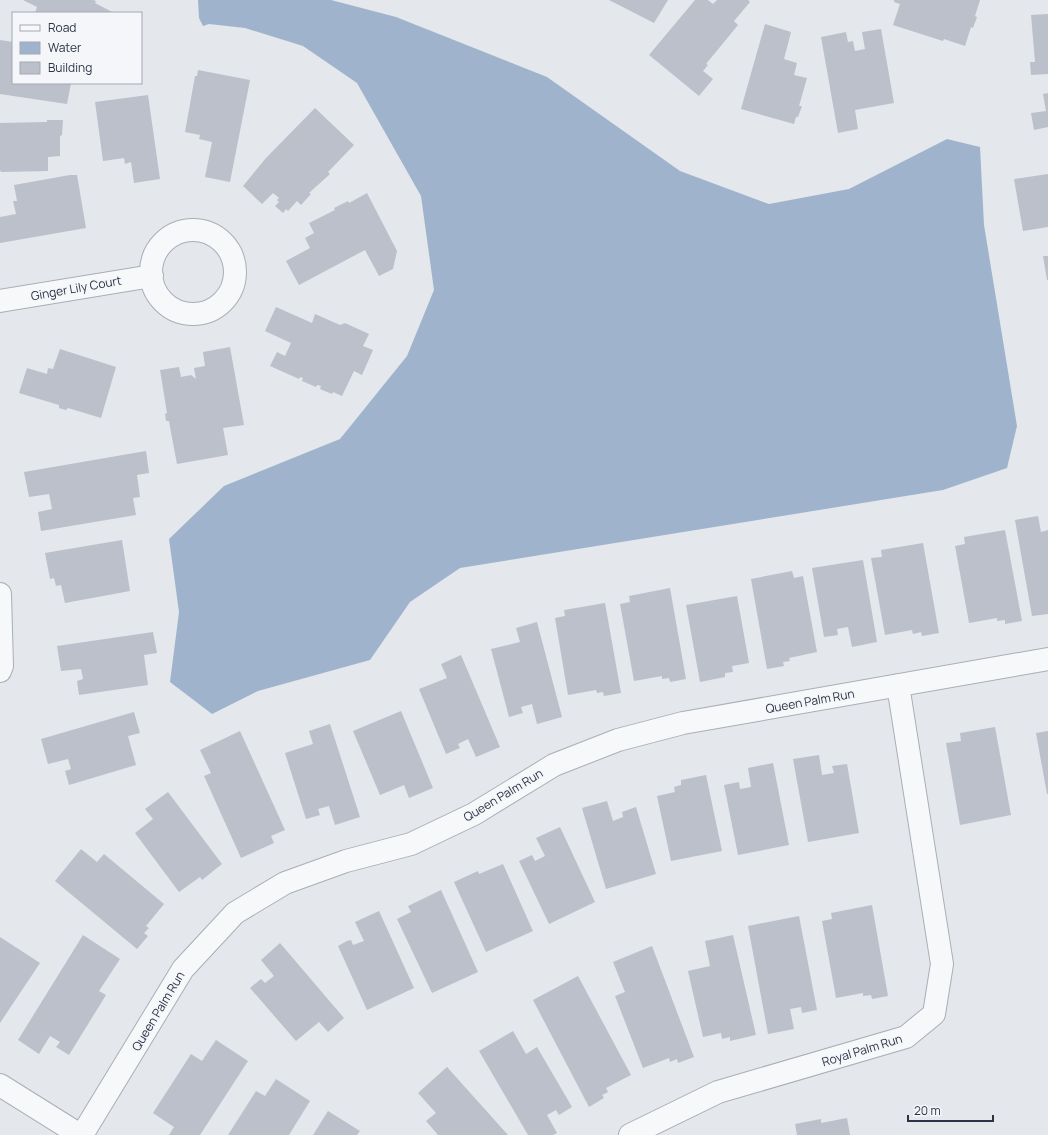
<svg xmlns="http://www.w3.org/2000/svg" width="1048" height="1135" font-family="Manrope,sans-serif">
<style>
.water{fill:#9fb4cc}
.building{fill:#bbc0ca}
.lines{fill:none;stroke-linecap:round;stroke-linejoin:round}
.minor-casing{stroke:#a9aeb7;stroke-width:24}
.minor{stroke:#f7f8fa;stroke-width:22}
.labels{text-anchor:middle;dominant-baseline:central;stroke-width:3;stroke-linejoin:round;paint-order:stroke}
.street-label{font-size:12px;fill:#2b3445;stroke:#f4f6f9}
</style>
<rect width="100%" height="100%" fill="#e4e7ec"/>
<!-- water -->
<path class="water" d="M 198,0 L 331,0 L 396,17 L 547,77 L 680,171 L 769,204 L 849,189 L 947,139 L 980,147 L 984,225 L 1017,426 L 1007,468 L 943,490 L 460,568 L 410,602 L 370,660 L 258,691 L 212,714 L 170,682 L 179,612 L 169,539 L 224,486 L 340,439 L 407,356 L 434,290 L 421,196 L 357,83 L 303,46 L 245,28 L 209,24 L 203,26 L 199,18 Z"/>
<!-- building -->
<path class="building" d="M 23,0 L 93,0 L 96,1 L 95,3 L 114,13 L 35,13 L 37,7 Z
M 609,0 L 668,0 L 654,23 Z
M 695,0 L 708,0 L 713,4 L 717,0 L 748,0 L 750,2 L 734,21 L 738,25 L 706,64 L 708,65 L 703,71 L 713,79 L 699,96 L 649,55 Z
M 894,0 L 980,0 L 975,16 L 977,17 L 973,28 L 971,27 L 965,46 L 944,39 L 943,41 L 893,25 L 900,4 L 894,2 Z
M 1048,14 L 1048,74 L 1031,75 L 1030,62 L 1035,62 L 1031,15 Z
M 765,24 L 791,32 L 784,59 L 797,63 L 794,75 L 807,78 L 799,106 L 802,106 L 798,117 L 796,117 L 794,124 L 741,109 Z
M 881,29 L 894,103 L 855,110 L 858,129 L 838,133 L 821,37 L 846,32 L 848,42 L 853,41 L 855,51 L 865,49 L 862,32 Z
M 0,40 L 13,42 L 13,83 L 71,83 L 67,104 L 0,94 Z
M 198,70 L 250,80 L 230,182 L 205,177 L 212,142 L 199,139 L 200,135 L 185,132 L 195,76 L 197,76 Z
M 1048,93 L 1048,127 L 1034,130 L 1031,113 L 1046,111 L 1043,94 Z
M 148,95 L 160,179 L 134,183 L 131,162 L 125,164 L 124,158 L 103,161 L 95,102 Z
M 315,108 L 354,145 L 328,172 L 330,174 L 309,193 L 311,194 L 301,205 L 297,201 L 288,211 L 286,209 L 283,213 L 275,206 L 279,202 L 277,200 L 279,198 L 273,193 L 262,204 L 243,186 L 266,158 Z
M 47,120 L 63,120 L 62,135 L 60,136 L 60,156 L 48,157 L 48,171 L 1,172 L 0,170 L 0,123 L 47,122 Z
M 1048,174 L 1048,227 L 1023,231 L 1014,179 Z
M 70,175 L 77,175 L 86,228 L 0,243 L 0,217 L 16,214 L 13,201 L 17,201 L 14,185 Z
M 367,193 L 397,251 L 393,269 L 379,276 L 365,250 L 299,285 L 286,261 L 310,248 L 305,238 L 314,233 L 309,223 L 335,210 L 334,208 L 348,201 L 349,203 Z
M 1043,256 L 1048,256 L 1048,280 L 1047,280 Z
M 276,307 L 312,323 L 315,314 L 340,325 L 345,323 L 369,334 L 363,346 L 373,350 L 362,375 L 354,371 L 342,396 L 333,392 L 332,394 L 320,389 L 321,386 L 317,385 L 316,387 L 302,381 L 303,378 L 300,377 L 299,379 L 270,366 L 277,352 L 285,356 L 291,343 L 265,331 Z
M 230,347 L 244,425 L 223,428 L 228,455 L 177,464 L 170,427 L 169,421 L 166,421 L 165,414 L 167,413 L 160,370 L 179,367 L 181,377 L 191,375 L 196,379 L 194,368 L 205,366 L 203,352 Z
M 60,349 L 116,367 L 101,418 L 68,408 L 66,410 L 59,408 L 59,405 L 19,393 L 27,368 L 47,374 L 48,368 L 53,369 Z
M 146,451 L 149,473 L 137,475 L 140,497 L 133,498 L 136,515 L 41,531 L 38,512 L 52,509 L 49,494 L 29,497 L 24,472 Z
M 1038,516 L 1041,532 L 1048,530 L 1048,614 L 1032,616 L 1015,520 Z
M 1005,530 L 1022,621 L 1005,624 L 1005,620 L 997,621 L 997,618 L 969,623 L 955,546 L 965,544 L 964,537 Z
M 122,540 L 130,591 L 65,603 L 61,585 L 56,586 L 54,578 L 50,579 L 45,553 Z
M 923,543 L 939,633 L 922,636 L 921,632 L 913,634 L 912,630 L 885,635 L 871,558 L 882,557 L 881,550 Z
M 863,560 L 877,642 L 852,647 L 848,627 L 837,629 L 838,635 L 824,637 L 812,568 Z
M 792,571 L 794,578 L 803,576 L 817,652 L 789,658 L 790,661 L 783,662 L 784,666 L 767,669 L 751,579 Z
M 670,588 L 686,679 L 670,682 L 669,678 L 662,679 L 662,676 L 634,681 L 620,604 L 630,602 L 629,596 Z
M 737,596 L 749,663 L 732,666 L 733,672 L 725,673 L 725,677 L 700,682 L 686,605 Z
M 605,603 L 621,693 L 604,696 L 603,692 L 597,693 L 596,690 L 568,695 L 555,618 L 565,616 L 564,610 Z
M 537,622 L 562,717 L 537,724 L 532,704 L 521,707 L 523,713 L 509,717 L 491,649 L 520,642 L 516,628 Z
M 153,632 L 157,653 L 144,655 L 148,685 L 79,695 L 77,681 L 83,679 L 81,669 L 61,671 L 57,646 Z
M 461,655 L 500,747 L 476,757 L 468,739 L 458,744 L 460,748 L 446,754 L 419,689 L 447,678 L 441,664 Z
M 401,711 L 433,788 L 409,798 L 404,785 L 380,795 L 353,731 Z
M 134,712 L 140,733 L 128,736 L 136,765 L 69,785 L 65,771 L 71,769 L 68,759 L 48,764 L 41,739 Z
M 330,724 L 360,817 L 335,825 L 329,806 L 318,809 L 320,815 L 306,819 L 285,753 L 313,744 L 309,731 Z
M 995,727 L 1011,815 L 960,825 L 946,743 L 961,741 L 960,733 Z
M 240,731 L 285,830 L 271,836 L 274,843 L 241,858 L 204,776 L 211,773 L 200,750 Z
M 1048,731 L 1048,794 L 1047,794 L 1036,733 Z
M 819,755 L 822,775 L 834,773 L 832,766 L 847,764 L 859,833 L 808,842 L 793,759 Z
M 773,763 L 789,845 L 738,855 L 724,785 L 739,782 L 740,789 L 751,787 L 748,768 Z
M 706,775 L 722,851 L 671,861 L 657,796 L 675,792 L 674,787 L 681,785 L 681,780 Z
M 168,792 L 222,864 L 202,880 L 200,877 L 179,892 L 135,833 L 153,819 L 145,809 Z
M 607,801 L 613,821 L 623,817 L 622,812 L 636,807 L 656,874 L 606,889 L 582,808 Z
M 560,827 L 595,902 L 549,924 L 519,861 L 532,855 L 535,861 L 545,856 L 536,838 Z
M 81,849 L 97,862 L 104,854 L 164,904 L 146,926 L 149,928 L 144,933 L 148,936 L 137,949 L 55,881 Z
M 503,864 L 533,931 L 486,952 L 454,882 L 478,871 L 479,874 Z
M 441,890 L 478,972 L 432,993 L 397,919 L 411,912 L 408,906 Z
M 872,905 L 888,996 L 872,999 L 871,995 L 863,996 L 863,993 L 836,998 L 822,921 L 832,919 L 831,913 Z
M 379,911 L 414,988 L 367,1010 L 338,946 L 347,941 L 351,940 L 353,945 L 364,941 L 355,922 Z
M 799,916 L 817,1010 L 802,1013 L 801,1007 L 790,1009 L 794,1029 L 768,1034 L 748,926 Z
M 83,935 L 120,959 L 99,991 L 106,995 L 69,1055 L 56,1047 L 60,1042 L 50,1036 L 39,1054 L 18,1040 Z
M 733,935 L 756,1035 L 730,1041 L 730,1037 L 722,1039 L 721,1033 L 703,1037 L 688,971 L 710,966 L 705,941 Z
M 0,937 L 40,963 L 0,1023 Z
M 280,943 L 344,1018 L 328,1032 L 319,1022 L 296,1041 L 250,988 L 261,979 L 265,983 L 274,976 L 261,960 Z
M 652,946 L 694,1057 L 678,1063 L 677,1059 L 670,1062 L 669,1058 L 643,1068 L 615,996 L 625,992 L 613,962 Z
M 578,976 L 631,1075 L 606,1088 L 608,1092 L 602,1095 L 604,1098 L 589,1107 L 533,1000 Z
M 513,1031 L 526,1054 L 537,1047 L 572,1107 L 559,1115 L 556,1110 L 547,1115 L 557,1133 L 553,1135 L 528,1135 L 479,1051 Z
M 216,1040 L 248,1061 L 200,1135 L 169,1135 L 174,1127 L 153,1113 L 191,1054 L 202,1061 Z
M 447,1067 L 508,1135 L 438,1135 L 426,1121 L 436,1113 L 418,1093 Z
M 276,1079 L 310,1101 L 289,1135 L 228,1135 L 256,1091 L 265,1096 Z
M 328,1111 L 360,1131 L 357,1135 L 313,1135 Z
M 847,1118 L 850,1135 L 797,1135 L 795,1124 L 821,1119 L 821,1123 Z"/>
<g class="lines">
<defs>
<path id="minor" d="M151 272a42 42 0 1 1 84 0a42 42 0 1 1-84 0Z
M 0,301 L 152,276
M 0,594 L 2,666 L 0,671
M 0,1085 L 80,1135
M 82,1135 L 183,969 L 235,913 L 285,883 L 346,861 L 411,844 L 474,814 L 554,765 L 618,740 L 683,723 L 1048,659
M 630,1135 L 718,1092 L 906,1037 L 934,1014 L 942,964 L 898,685"/>
</defs>
<!-- minor casing -->
<use href="#minor" class="minor-casing"/>
<!-- minor -->
<use href="#minor" class="minor"/>
</g>
<g class="labels">
<!-- street labels -->
<g class="street-label">
<text transform="translate(76 288) rotate(-10)">Ginger Lily Court</text>
<text transform="translate(810 701) rotate(-10)">Queen Palm Run</text>
<text transform="translate(503 795) rotate(-31)">Queen Palm Run</text>
<text transform="translate(158 1011) rotate(-59)">Queen Palm Run</text>
<text transform="translate(862 1050) rotate(-17)">Royal Palm Run</text>
</g>
</g>
<!-- legend -->
<rect x="12" y="12" width="130" height="72" fill="#f4f6f9" stroke="#a4a8b1"/>
<rect x="20" y="25" width="20" height="6" fill="#f7f8fa" stroke="#a4a8b1"/>
<text x="48" y="32" font-size="12" fill="#2b3445">Road</text>
<rect x="20" y="42" width="20" height="12" fill="#9fb4cc" stroke="#a4a8b1"/>
<text x="48" y="52" font-size="12" fill="#2b3445">Water</text>
<rect x="20" y="62" width="20" height="12" fill="#bbc0ca" stroke="#a4a8b1"/>
<text x="48" y="72" font-size="12" fill="#2b3445">Building</text>
<!-- scale -->
<path d="M908 1115v6h85v-6" fill="none" stroke="#2b3445" stroke-width="2"/>
<text x="914" y="1115" font-size="12" fill="#2b3445" stroke="#f4f6f9" stroke-width="3" paint-order="stroke">20 m</text>
</svg>
